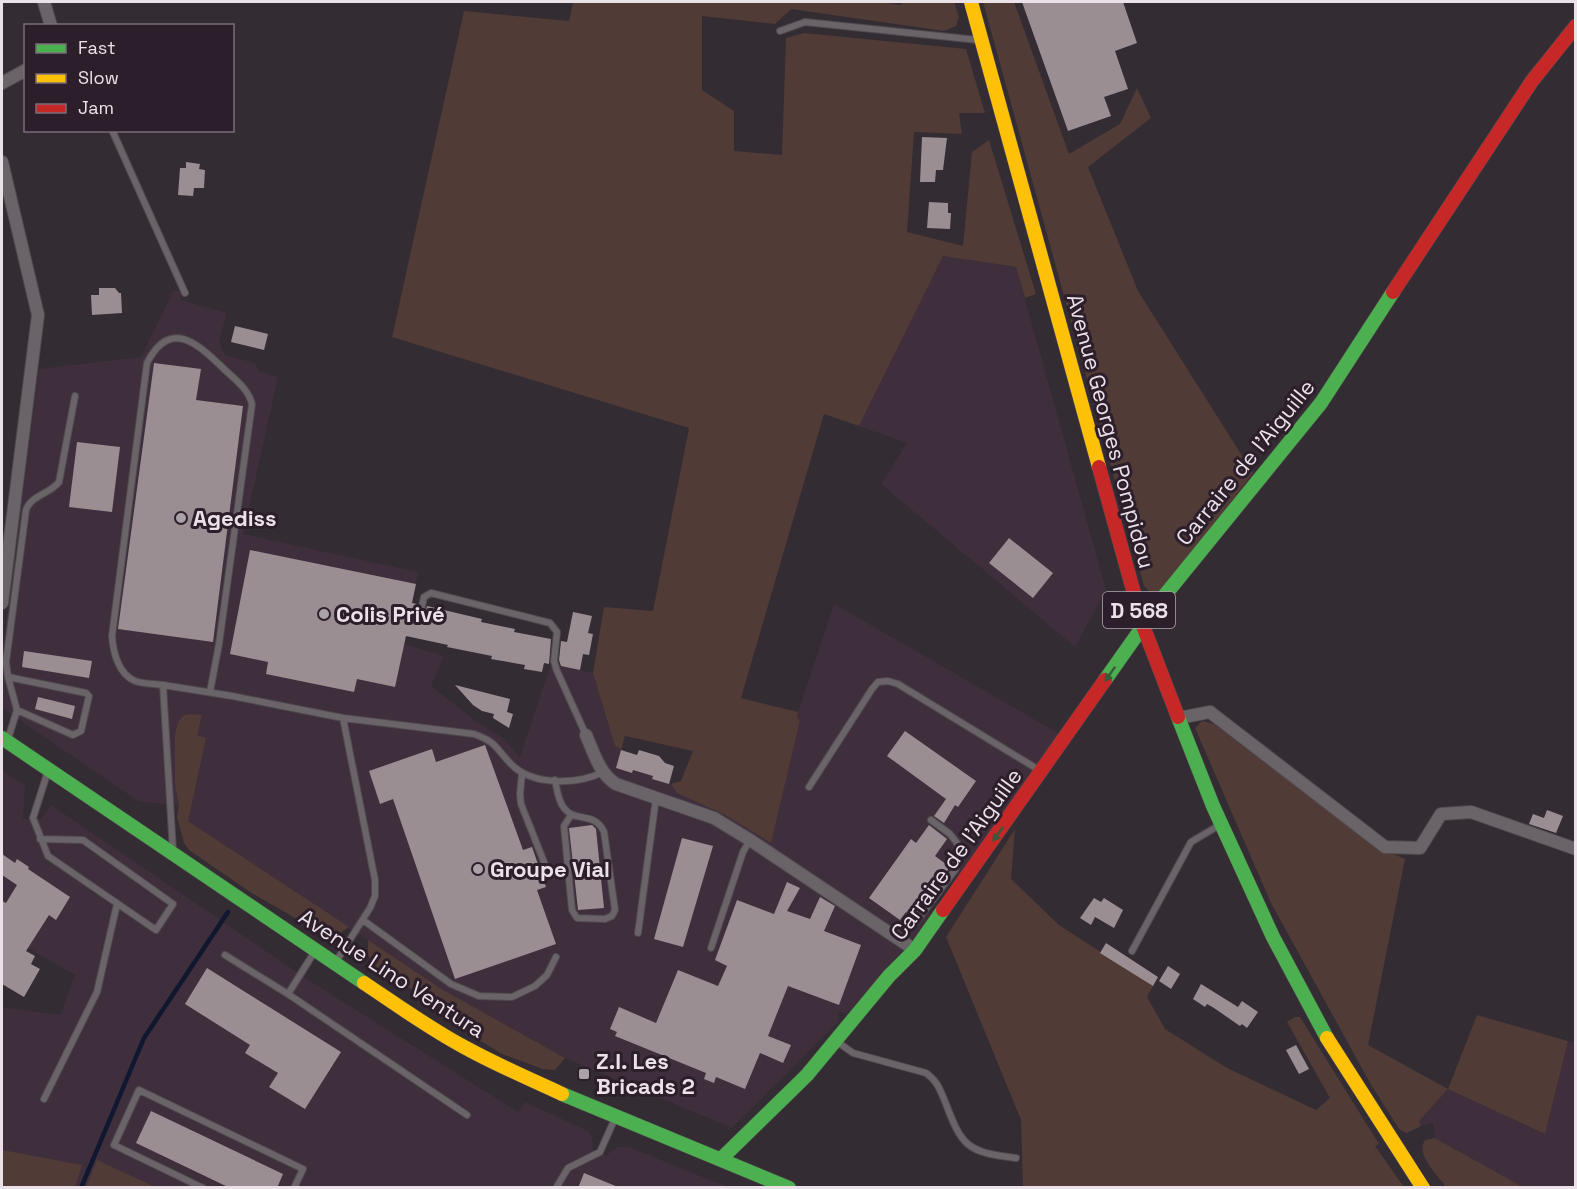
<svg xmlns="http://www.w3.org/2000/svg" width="1577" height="1189" font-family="'Space Grotesk',sans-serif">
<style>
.built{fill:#3f2f3d}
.green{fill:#503b37}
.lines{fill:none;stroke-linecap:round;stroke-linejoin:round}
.stream{stroke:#0f1731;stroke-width:4.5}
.building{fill:#9a8e93}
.lane-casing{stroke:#504a4f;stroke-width:8}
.street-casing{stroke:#504a4f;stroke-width:14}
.fast-casing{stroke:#504a4f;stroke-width:15}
.slow-casing{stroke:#504a4f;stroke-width:15}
.jam-casing{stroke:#504a4f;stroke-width:15}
.lane{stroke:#6a6469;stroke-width:6}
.street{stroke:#6a6469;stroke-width:12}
.fast{stroke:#4caf50;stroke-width:14}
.slow{stroke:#ffc107;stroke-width:14}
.jam{stroke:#c62828;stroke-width:14}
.oneway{fill:#39593a}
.poi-dot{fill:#aaa2a9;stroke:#2c1f2b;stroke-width:2}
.labels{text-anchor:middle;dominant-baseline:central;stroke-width:6;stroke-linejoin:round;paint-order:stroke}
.shield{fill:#2c1f2b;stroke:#b1a7b0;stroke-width:1.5}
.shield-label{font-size:21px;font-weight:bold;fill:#eae1e9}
.street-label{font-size:22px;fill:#eae1e9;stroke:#2c1f2b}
.poi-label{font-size:22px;font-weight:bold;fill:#eae1e9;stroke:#2c1f2b;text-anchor:start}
</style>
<rect width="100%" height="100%" fill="#332c32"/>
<!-- built -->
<path class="built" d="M 943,256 L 1016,267 L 1106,590 L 1075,647 L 881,484 L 907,443 L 859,426 Z
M 174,290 L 181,292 L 181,300 L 227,313 L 219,341 L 225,355 L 255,363 L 259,371 L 278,377 L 243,534 L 418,572 L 404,644 L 444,656 L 431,686 L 481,725 L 503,738 L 520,757 L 551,664 L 593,673 L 615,746 L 621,750 L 616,768 L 631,773 L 633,770 L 653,776 L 653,779 L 671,784 L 677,793 L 725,815 L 771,843 L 798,712 L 834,604 L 1060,734 L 960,874 L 949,867 L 921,907 L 930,915 L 916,935 L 847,1014 L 838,1011 L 839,1021 L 732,1128 L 565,1058 L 443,990 L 185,819 L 177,817 L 178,806 L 138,801 L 2,708 L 2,656 L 39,369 L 141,357 Z
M 2,770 L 25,786 L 23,819 L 41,819 L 51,805 L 310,981 L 518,1112 L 525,1102 L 588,1131 L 592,1138 L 593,1150 L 606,1155 L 618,1147 L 629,1147 L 727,1187 L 2,1187 L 2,1007 L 60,1015 L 75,975 L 2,933 Z
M 1568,1041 L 1575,1042 L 1575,1187 L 1523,1187 L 1435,1138 L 1433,1122 L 1421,1126 L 1419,1121 L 1448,1089 L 1545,1134 Z"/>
<!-- green -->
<path class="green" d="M 573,2 L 882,2 L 901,5 L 902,2 L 954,2 L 959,17 L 956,26 L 944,31 L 791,9 L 775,24 L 702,16 L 702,90 L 734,111 L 734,151 L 782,155 L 786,38 L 804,33 L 966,49 L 985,113 L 959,113 L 962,134 L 914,132 L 907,232 L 963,246 L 972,152 L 989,140 L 1036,294 L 1025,298 L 1016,267 L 943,256 L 859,426 L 824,414 L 741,698 L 798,712 L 797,718 L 800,720 L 771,843 L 725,815 L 677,793 L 671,784 L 681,781 L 693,751 L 625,736 L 621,750 L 615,746 L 593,673 L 604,607 L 653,611 L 689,428 L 392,337 L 464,11 L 569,21 Z
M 983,2 L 1014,2 L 1069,154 L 1120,124 L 1137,88 L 1151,118 L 1088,167 L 1138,291 L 1253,473 L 1162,592 L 1154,596 L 1144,586 Z
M 190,714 L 202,715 L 197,735 L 206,738 L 188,821 L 349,927 L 338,935 L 328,937 L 250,892 L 189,850 L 184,843 L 177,817 L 179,806 L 175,783 L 175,735 L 178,722 L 184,715 Z
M 1202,721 L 1214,724 L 1373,845 L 1405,859 L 1368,1045 L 1448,1089 L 1477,1015 L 1568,1041 L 1545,1134 L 1448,1089 L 1419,1121 L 1421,1126 L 1407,1133 L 1399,1129 L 1370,1083 L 1271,903 L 1195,728 Z
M 1015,829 L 1011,879 L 1059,925 L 1153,986 L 1147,997 L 1165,1029 L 1227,1068 L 1316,1110 L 1330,1098 L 1287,1022 L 1295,1017 L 1300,1017 L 1379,1144 L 1375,1146 L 1404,1187 L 1023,1187 L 1021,1120 L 946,937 Z
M 368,940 L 443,990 L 565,1058 L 555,1070 L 543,1069 L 502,1054 L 463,1030 L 436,1004 L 375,967 L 368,955 Z
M 1435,1138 L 1523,1187 L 1446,1187 C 1438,1175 1415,1155 1425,1140 Z
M 2,1150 L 82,1165 L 75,1187 L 2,1187 Z
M 97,1160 L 155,1187 L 86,1187 Z"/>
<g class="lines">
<!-- stream -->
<path class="stream" d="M 81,1188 L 144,1038 L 228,912"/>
</g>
<!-- building -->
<path class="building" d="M 1022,2 L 1123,2 L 1137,43 L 1115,51 L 1128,89 L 1104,97 L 1111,116 L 1068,131 Z
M 922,137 L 947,138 L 943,170 L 936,170 L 935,182 L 920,182 Z
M 186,162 L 200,164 L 199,169 L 205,170 L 204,188 L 194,188 L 193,196 L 178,195 L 180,168 L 186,168 Z
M 929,202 L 948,203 L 948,213 L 951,213 L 950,229 L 927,228 Z
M 99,288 L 115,288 L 119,293 L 121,293 L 122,313 L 92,315 L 91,295 L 99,295 Z
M 235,326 L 268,334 L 264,350 L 231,342 Z
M 154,363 L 201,369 L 196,400 L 243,406 L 213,642 L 118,629 Z
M 77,442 L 120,447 L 112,512 L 69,507 Z
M 1009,538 L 1053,573 L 1033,598 L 989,563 Z
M 250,550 L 416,584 L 412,603 L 417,604 L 414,619 L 416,624 L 420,625 L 423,623 L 427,606 L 482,619 L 481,622 L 515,629 L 514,632 L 551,639 L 549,664 L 544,663 L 542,672 L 524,669 L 525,665 L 491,659 L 492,656 L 447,647 L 448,645 L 406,636 L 395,687 L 357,679 L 354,692 L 266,674 L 268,662 L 230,654 Z
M 573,612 L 592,616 L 588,633 L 593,634 L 589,655 L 583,654 L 580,670 L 561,666 L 559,660 L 561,641 L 567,642 Z
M 24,651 L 92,661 L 89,678 L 22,667 Z
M 455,685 L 510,699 L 507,712 L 513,714 L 509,728 L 493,718 L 494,714 L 482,711 L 473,705 Z
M 38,697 L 75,706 L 72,719 L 35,709 Z
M 905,731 L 976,781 L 958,807 L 955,805 L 944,823 L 934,816 L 946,799 L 887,756 Z
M 485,745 L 523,850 L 532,847 L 546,887 L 537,890 L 556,944 L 455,979 L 393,799 L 380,804 L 369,771 L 432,749 L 436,762 Z
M 621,750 L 637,755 L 639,750 L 659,756 L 665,763 L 674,766 L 669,784 L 652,779 L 653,776 L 633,770 L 632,773 L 616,768 Z
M 1547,810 L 1563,816 L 1556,833 L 1529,824 L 1533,814 L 1544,818 Z
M 592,825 L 596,829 L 604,908 L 578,910 L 569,828 Z
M 929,825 L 947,839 L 935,856 L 950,867 L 913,918 L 906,912 L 900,920 L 869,898 L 911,839 L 916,843 Z
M 682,838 L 713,846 L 683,947 L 654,939 Z
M 2,854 L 15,863 L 17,859 L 29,867 L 28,869 L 70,897 L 56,920 L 49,915 L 26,951 L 35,956 L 31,964 L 40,969 L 24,997 L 2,984 L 2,901 L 6,903 L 17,885 L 2,875 Z
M 787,882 L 800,888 L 787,911 L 810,919 L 820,897 L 835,906 L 824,931 L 861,945 L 839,1005 L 788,986 L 768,1036 L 791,1045 L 783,1063 L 760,1053 L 745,1089 L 716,1077 L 714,1083 L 704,1079 L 706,1073 L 615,1036 L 617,1032 L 610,1029 L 619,1007 L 656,1023 L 678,970 L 718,986 L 727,966 L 715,960 L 737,900 L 774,914 Z
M 1094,898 L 1101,902 L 1104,898 L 1123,910 L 1114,928 L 1095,917 L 1091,925 L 1080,918 Z
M 1106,943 L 1158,977 L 1153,986 L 1100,953 Z
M 1168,966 L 1180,974 L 1171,989 L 1159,981 Z
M 207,968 L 341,1052 L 305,1109 L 269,1087 L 278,1073 L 245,1053 L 250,1045 L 185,1004 Z
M 1201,984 L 1238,1007 L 1242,1001 L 1258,1012 L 1247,1028 L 1242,1024 L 1240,1026 L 1214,1008 L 1207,1004 L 1205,1007 L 1193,999 Z
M 1296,1045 L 1309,1069 L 1299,1074 L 1286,1050 Z
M 151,1111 L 283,1174 L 277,1188 L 230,1188 L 136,1143 Z
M 584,1173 L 618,1187 L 618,1188 L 578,1188 Z"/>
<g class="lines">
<defs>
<path id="lane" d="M 780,31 L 805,22 L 978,40
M 112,130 L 185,293
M 419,620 L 424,597 L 431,593 L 550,623 L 557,632 L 554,661 L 557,671 L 586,735
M 8,677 L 6,662 L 26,510 C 31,495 50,494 59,482 L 75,396
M 163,685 C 155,684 143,684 135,681 C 118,674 113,651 112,636 L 147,363 C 170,318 197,343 223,368 C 234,379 248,388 252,404 L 219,644 L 210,692
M 343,718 L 474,734 C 496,742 495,747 510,763 C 531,786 577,785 603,772
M 8,739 L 17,710 L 8,677 L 86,693 L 89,696 L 81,731 L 73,735 L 17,710
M 522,774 L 520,794 L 521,804 L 548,872
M 555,780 C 557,789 558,801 564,808 C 575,823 595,811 604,832 L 615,910 L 612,916 L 605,919 L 577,918 L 572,910 L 564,826 L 571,815
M 809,787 L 872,689 L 878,682 L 888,681 L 898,684 L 1039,770
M 40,839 L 83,840 L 173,904 L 156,930 L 48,856 L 33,818 L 48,771
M 173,851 L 163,685 L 232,696 L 343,718 L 375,880 L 375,896 L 370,908 L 335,963
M 363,920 L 451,984 L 479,996 L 512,997 L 535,986 L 547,975 L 556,957
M 916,922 L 955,870 L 959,860 L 957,843 L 950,834 L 931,820
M 638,933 L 656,798
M 711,948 L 743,852 L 750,840
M 315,951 L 288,994 L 467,1115
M 1132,951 L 1191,842 L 1218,826
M 225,955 L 288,994
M 836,1041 L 853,1053 L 926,1073 C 936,1080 939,1087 944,1099 C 962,1146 965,1152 1016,1158
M 44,1099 L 97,992 L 117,904
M 203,1188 L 114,1145 L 139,1090 L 303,1169 L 294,1188
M 556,1188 L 568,1168 L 600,1152 L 616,1116"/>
<path id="street" d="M 44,2 L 51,26
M 2,83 L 26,70
M 2,162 L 38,315 L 2,603
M 1179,718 L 1210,712 L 1385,847 L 1420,848 L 1441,814 L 1471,812 L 1576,849
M 586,735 C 594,753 599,773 616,784 L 714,818 L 750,840 L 915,950"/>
<path id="fast" d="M 1105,680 L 1165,595 L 1321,403 L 1393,292
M 1178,717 L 1213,806 L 1273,937 L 1327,1038
M 2,738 L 364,983
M 562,1094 L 789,1188
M 722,1158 L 807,1075 L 889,976 L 915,950 L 943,910"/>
<path id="slow" d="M 971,2 L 1099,467
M 364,983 C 397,1005 430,1029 466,1048 C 497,1065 530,1079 562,1094
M 1327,1038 L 1423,1188"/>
<path id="jam" d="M 1393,292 L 1532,81 L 1576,26
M 1099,467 L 1143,626 L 1178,717
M 943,910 L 1105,680"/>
</defs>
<!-- lane casing -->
<use href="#lane" class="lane-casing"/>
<!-- street casing -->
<use href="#street" class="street-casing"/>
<!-- fast casing -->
<use href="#fast" class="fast-casing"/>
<!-- slow casing -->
<use href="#slow" class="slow-casing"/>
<!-- jam casing -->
<use href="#jam" class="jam-casing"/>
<!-- lane -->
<use href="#lane" class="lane"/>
<!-- street -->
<use href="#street" class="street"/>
<!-- fast -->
<use href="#fast" class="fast"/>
<!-- slow -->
<use href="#slow" class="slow"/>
<!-- jam -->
<use href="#jam" class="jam"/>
</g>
<!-- one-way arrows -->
<defs><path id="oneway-solid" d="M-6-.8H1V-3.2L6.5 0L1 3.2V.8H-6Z" transform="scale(1.5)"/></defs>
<g class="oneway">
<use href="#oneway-solid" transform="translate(1110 674) rotate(125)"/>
<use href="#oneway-solid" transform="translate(998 834) rotate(126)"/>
</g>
<!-- markers -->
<g class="poi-dot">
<circle cx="181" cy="518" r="6"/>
<circle cx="324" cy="614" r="6"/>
<circle cx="478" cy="869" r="6"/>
<rect x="578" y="1068" width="12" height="12" rx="3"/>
</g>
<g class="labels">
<!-- shield labels -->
<rect class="shield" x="1103" y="592" width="72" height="36" rx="4.5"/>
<g class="shield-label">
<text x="1139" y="610">D 568</text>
</g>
<!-- street labels -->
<g class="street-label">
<text transform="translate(1111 431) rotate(75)">Avenue Georges Pompidou</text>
<text transform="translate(1245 462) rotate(-51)">Carraire de l'Aiguille</text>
<text transform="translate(956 854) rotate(-54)">Carraire de l'Aiguille</text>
<text transform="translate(392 973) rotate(33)">Avenue Lino Ventura</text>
</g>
<!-- poi labels -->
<g class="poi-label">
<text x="193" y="518">Agediss</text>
<text x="336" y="614">Colis Privé</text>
<text x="490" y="869">Groupe Vial</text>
<text x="596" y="1061">Z.I. Les<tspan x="596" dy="25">Bricads 2</tspan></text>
</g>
</g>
<!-- border -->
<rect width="1577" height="1189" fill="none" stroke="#eae1e9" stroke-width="6"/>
<!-- legend -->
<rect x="24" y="24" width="210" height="108" fill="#2c1f2b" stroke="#786d77" stroke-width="1.5"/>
<rect x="36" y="44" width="30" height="9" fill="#4caf50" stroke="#786d77" stroke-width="1.5"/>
<text x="78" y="54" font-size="18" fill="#eae1e9">Fast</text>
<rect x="36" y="74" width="30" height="9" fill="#ffc107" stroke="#786d77" stroke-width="1.5"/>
<text x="78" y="84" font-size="18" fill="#eae1e9">Slow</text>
<rect x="36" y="104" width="30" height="9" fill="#c62828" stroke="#786d77" stroke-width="1.5"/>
<text x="78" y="114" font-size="18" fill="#eae1e9">Jam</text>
</svg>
